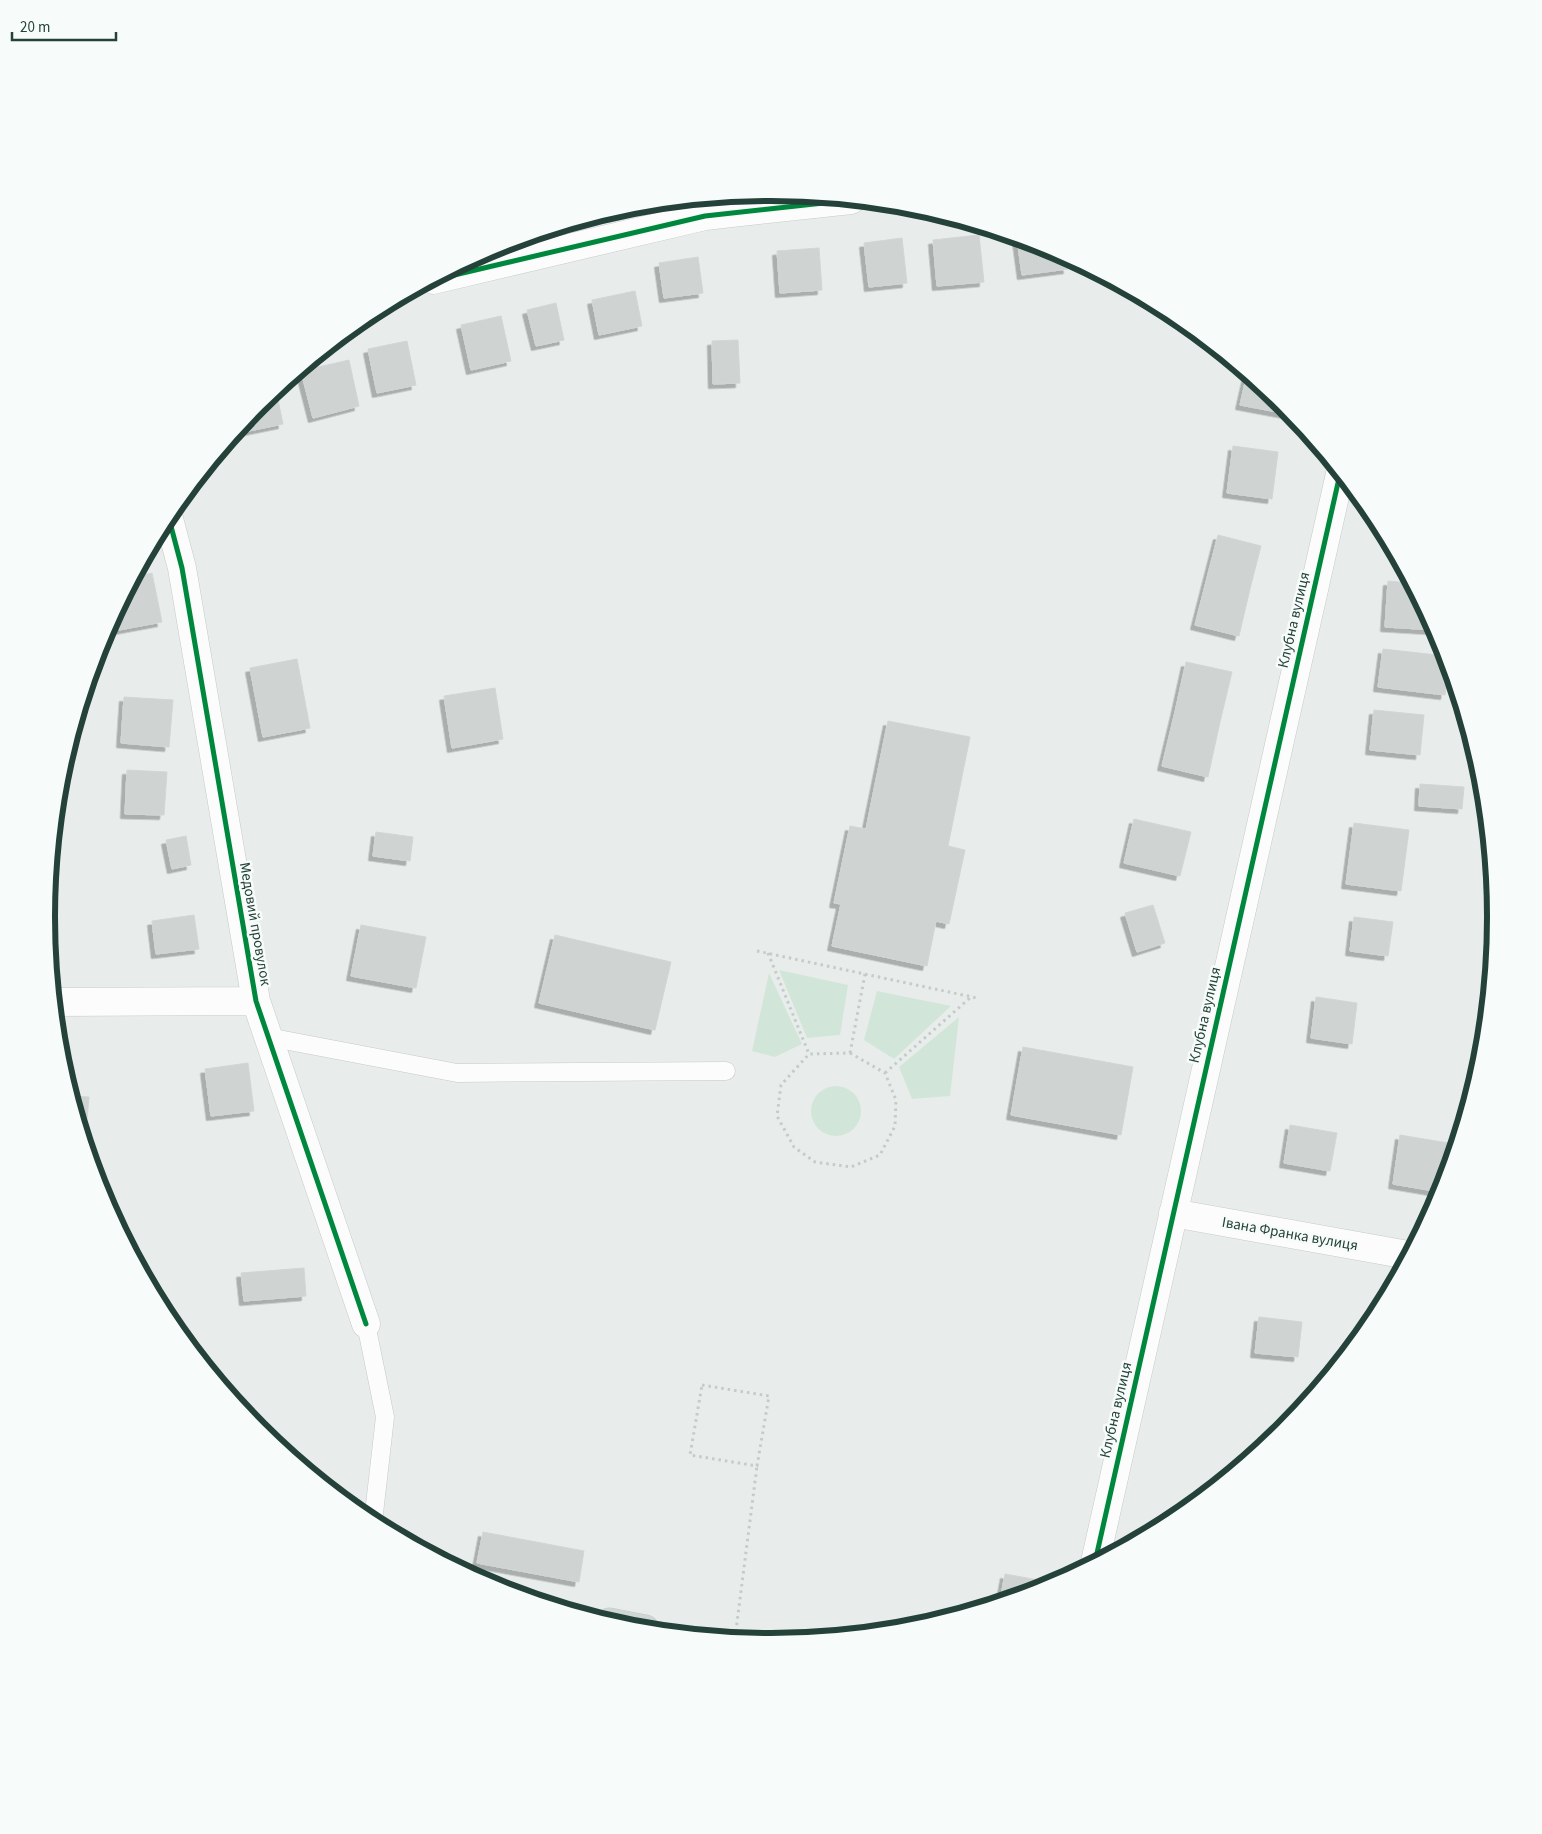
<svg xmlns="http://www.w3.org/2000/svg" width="1542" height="1834" font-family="'Source Sans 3',sans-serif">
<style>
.green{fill:#d1e6d8}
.building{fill:#cfd4d2;stroke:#d1d6d4;filter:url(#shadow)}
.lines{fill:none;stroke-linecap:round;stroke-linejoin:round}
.service-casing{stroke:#c5cac8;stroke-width:19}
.minor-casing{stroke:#c5cac8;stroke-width:29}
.primary-casing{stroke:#c3ccc9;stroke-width:29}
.path{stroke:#c3ccca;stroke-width:3;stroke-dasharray:2.5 4;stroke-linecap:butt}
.service{stroke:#fcfcfc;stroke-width:18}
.minor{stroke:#fcfcfc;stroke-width:28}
.primary{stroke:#cfd7d5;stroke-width:28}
.cycleway-casing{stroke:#f7fbf9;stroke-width:8}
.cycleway{stroke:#00873e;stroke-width:5}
.labels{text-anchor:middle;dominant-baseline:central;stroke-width:5;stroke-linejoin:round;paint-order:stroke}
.street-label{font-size:15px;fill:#24423a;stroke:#f7fbf9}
.rim{fill:none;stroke:#24423a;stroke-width:6}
</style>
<defs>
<filter id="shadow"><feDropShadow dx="-4.5" dy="4.5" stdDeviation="0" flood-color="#0004"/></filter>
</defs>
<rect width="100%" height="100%" fill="#e8edeb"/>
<!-- green -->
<path class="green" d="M 779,970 L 848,985 L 840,1035 L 807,1038 Z
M 769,973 L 802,1044 L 775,1057 L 752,1051 Z
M 877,991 L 951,1006 L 894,1059 L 864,1040 Z
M 959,1017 L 950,1096 L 912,1099 L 899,1067 Z
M811 1111a25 25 0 1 1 50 0a25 25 0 1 1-50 0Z"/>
<!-- building -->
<path class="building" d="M 979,235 L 984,282 L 937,286 L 933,240 Z
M 902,238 L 907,283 L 869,287 L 864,243 Z
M 1017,238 L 1049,248 L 1066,257 L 1068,269 L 1022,275 Z
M 819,248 L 822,290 L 780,293 L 777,251 Z
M 698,257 L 703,293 L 664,298 L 659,263 Z
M 635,291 L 642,326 L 599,335 L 592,300 Z
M 556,303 L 564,340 L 536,346 L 527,310 Z
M 501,316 L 511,361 L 471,370 L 461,325 Z
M 738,340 L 740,383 L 713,384 L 712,341 Z
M 407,341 L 416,385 L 377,393 L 368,349 Z
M 349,360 L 359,406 L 313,418 L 301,371 Z
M 1247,374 L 1284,405 L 1288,410 L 1288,414 L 1240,405 Z
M 276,390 L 283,424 L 234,434 L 259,404 Z
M 1233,446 L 1278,452 L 1272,499 L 1227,493 Z
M 1218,535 L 1261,546 L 1250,589 L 1207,578 Z
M 152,573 L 162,622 L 119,630 L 116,613 L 135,577 Z
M 1207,578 L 1250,589 L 1239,636 L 1195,625 Z
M 1388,581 L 1410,583 L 1435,630 L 1385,627 Z
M 1383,649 L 1446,656 L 1449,666 L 1445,695 L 1378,687 Z
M 297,659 L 310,728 L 263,737 L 250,668 Z
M 1186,662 L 1232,672 L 1220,722 L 1175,712 Z
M 495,688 L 503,739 L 452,748 L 444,696 Z
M 124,697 L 173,700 L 169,747 L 121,743 Z
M 1374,710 L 1424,715 L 1420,755 L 1370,750 Z
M 1175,712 L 1220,722 L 1208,777 L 1162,766 Z
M 888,721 L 970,737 L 948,846 L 965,850 L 949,924 L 936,921 L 927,966 L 832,946 L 841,904 L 834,903 L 850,826 L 866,829 Z
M 127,770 L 167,772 L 164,815 L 125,814 Z
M 1420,784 L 1464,787 L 1462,809 L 1419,806 Z
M 1134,819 L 1191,832 L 1180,876 L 1124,863 Z
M 1354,823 L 1409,830 L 1401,891 L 1346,884 Z
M 376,832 L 413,837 L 410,861 L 373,856 Z
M 186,836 L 191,865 L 172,869 L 166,840 Z
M 1153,905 L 1165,943 L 1137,952 L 1125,913 Z
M 194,915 L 199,949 L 156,954 L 152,921 Z
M 1354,917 L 1393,922 L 1388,956 L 1350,951 Z
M 361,925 L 426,937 L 416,988 L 351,976 Z
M 555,935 L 671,962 L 655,1030 L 539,1003 Z
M 1316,997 L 1357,1003 L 1352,1044 L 1311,1038 Z
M 1023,1047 L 1133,1067 L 1121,1135 L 1011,1115 Z
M 248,1063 L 254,1111 L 211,1116 L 205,1069 Z
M 71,1096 L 89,1097 L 85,1141 Z
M 1290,1125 L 1337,1133 L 1330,1171 L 1284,1163 Z
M 1400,1135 L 1448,1143 L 1440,1192 L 1393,1184 Z
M 1448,1143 L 1456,1144 L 1441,1192 L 1440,1192 Z
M 304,1268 L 306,1296 L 244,1301 L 241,1273 Z
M 1259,1317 L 1302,1322 L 1298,1357 L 1255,1353 Z
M 1263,1433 L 1277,1435 L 1260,1448 Z
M 309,1471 L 319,1473 L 318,1479 Z
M 483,1532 L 584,1551 L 579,1582 L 477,1563 Z
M 1005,1574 L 1044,1581 L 1042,1589 L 1000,1601 Z"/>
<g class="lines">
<defs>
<path id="service" d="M 268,1037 L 457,1073 L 726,1071
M 366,1324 L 385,1417 L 373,1522"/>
<path id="minor" d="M 433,280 L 705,216 L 851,200
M 168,515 L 182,568 L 256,1001 L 366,1324
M 55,1002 L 256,1001
M 1173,1213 L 1408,1255
M 1095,1562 L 1340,474"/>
<path id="primary" d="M 609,1622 L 645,1629"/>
</defs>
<!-- service casing -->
<use href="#service" class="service-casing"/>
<!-- minor casing -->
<use href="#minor" class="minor-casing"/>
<!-- primary casing -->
<use href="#primary" class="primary-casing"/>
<!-- path -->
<path class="path" d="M 757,951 L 977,998
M 768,953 L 809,1054
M 850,1053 L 885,1073 L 896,1100 L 895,1126 L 880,1155 L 851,1167 L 815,1162 L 794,1147 L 777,1116 L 781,1085 L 809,1054 Z
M 850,1053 L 865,974
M 885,1073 L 971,997
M 702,1385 L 769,1396 L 757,1466 L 690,1455 Z
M 735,1638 L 757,1466"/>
<!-- service -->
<use href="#service" class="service"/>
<!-- minor -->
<use href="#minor" class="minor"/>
<!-- primary -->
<use href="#primary" class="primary"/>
<defs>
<path id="cycleway" d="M 433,280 L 705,216 L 851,200
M 168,515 L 182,568 L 256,1001 L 366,1324
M 1095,1562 L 1340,474"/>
</defs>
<!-- cycleway casing -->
<use href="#cycleway" class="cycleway-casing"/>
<!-- cycleway -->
<use href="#cycleway" class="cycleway"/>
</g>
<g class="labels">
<!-- street labels -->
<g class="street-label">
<text transform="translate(1294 620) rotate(-77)">Клубна вулиця</text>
<text transform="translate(255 924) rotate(80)">Медовий провулок</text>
<text transform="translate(1205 1015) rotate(-77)">Клубна вулиця</text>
<text transform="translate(1290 1234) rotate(10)">Івана Франка вулиця</text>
<text transform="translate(1116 1410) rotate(-77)">Клубна вулиця</text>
</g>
</g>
<!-- crop -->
<path d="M0 0H1542V1834H0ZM55 917a716 716 0 1 1 1432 0a716 716 0 1 1-1432 0Z" fill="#f7fbf9" fill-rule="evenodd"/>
<path class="rim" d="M55 917a716 716 0 1 1 1432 0a716 716 0 1 1-1432 0Z"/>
<!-- scale -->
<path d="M12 32v8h104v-8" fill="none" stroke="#24423a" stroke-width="2.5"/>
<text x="20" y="32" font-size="15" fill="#24423a" stroke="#f7fbf9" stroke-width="4" paint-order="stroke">20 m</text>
</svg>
